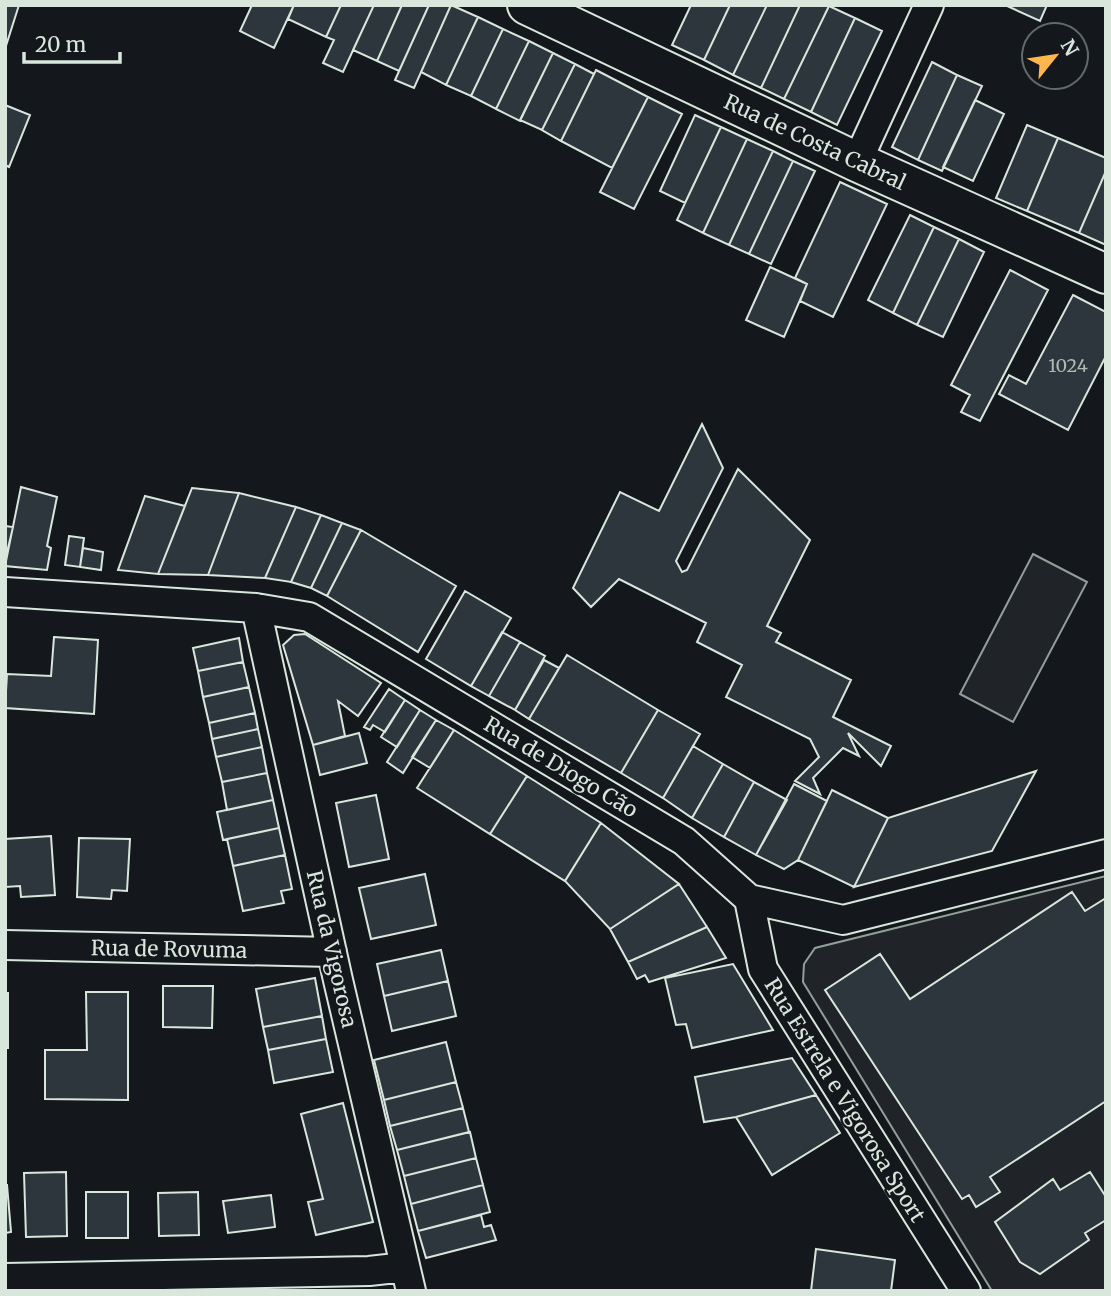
<svg xmlns="http://www.w3.org/2000/svg" width="1111" height="1296" font-family="Merriweather,serif">
<style>
.green{fill:#202428;stroke:#939e99;stroke-width:2}
.building{fill:#2c363c;stroke:#d8e6dc;stroke-width:2}
.lines{fill:none;stroke-linecap:round;stroke-linejoin:round}
.street-casing{stroke:#d8e6dc;stroke-width:32}
.secondary-casing{stroke:#d8e6dc;stroke-width:42}
.street{stroke:#14181c;stroke-width:28}
.secondary{stroke:#14181c;stroke-width:38}
.labels{text-anchor:middle;dominant-baseline:central;stroke-width:5;stroke-linejoin:round;paint-order:stroke}
.number-label{font-size:18px;fill:#adbab4}
.street-label{font-size:21px;fill:#d8e6dc;stroke:#14181c}
</style>
<rect width="100%" height="100%" fill="#14181c"/>
<!-- green -->
<path class="green" d="M 1033,554 L 1087,582 L 1013,722 L 960,694 Z
M 1106,876 L 1106,1291 L 992,1291 L 803,982 L 804,964 L 815,948 Z"/>
<!-- building -->
<path class="building" d="M 5,5 L 19,5 L 5,49 Z
M 252,5 L 294,5 L 274,48 L 240,31 Z
M 294,5 L 341,5 L 326,37 L 288,19 Z
M 341,5 L 374,5 L 343,72 L 323,63 L 334,40 L 326,37 Z
M 374,5 L 402,5 L 377,61 L 353,50 Z
M 402,5 L 429,5 L 399,71 L 377,61 Z
M 429,5 L 451,5 L 414,88 L 395,80 Z
M 451,5 L 478,17 L 446,85 L 421,72 Z
M 691,5 L 730,5 L 704,60 L 672,45 Z
M 730,5 L 767,5 L 733,75 L 704,60 Z
M 767,5 L 800,5 L 761,88 L 733,75 Z
M 800,5 L 829,6 L 784,99 L 761,88 Z
M 1005,5 L 1047,5 L 1040,21 Z
M 829,6 L 855,18 L 811,112 L 784,99 Z
M 478,17 L 503,29 L 471,96 L 446,85 Z
M 855,18 L 882,31 L 837,125 L 811,112 Z
M 503,29 L 529,41 L 496,109 L 471,96 Z
M 529,41 L 553,53 L 520,121 L 496,109 Z
M 553,53 L 575,64 L 542,130 L 520,120 Z
M 932,62 L 957,75 L 918,160 L 892,147 Z
M 575,64 L 594,74 L 561,141 L 542,130 Z
M 596,70 L 648,97 L 612,168 L 561,141 Z
M 957,75 L 982,86 L 942,171 L 918,160 Z
M 648,97 L 682,114 L 634,209 L 600,192 Z
M 975,100 L 1004,114 L 973,181 L 943,167 Z
M 5,105 L 30,115 L 9,167 L 5,165 Z
M 695,115 L 721,127 L 685,203 L 660,191 Z
M 1027,125 L 1058,138 L 1027,211 L 996,198 Z
M 721,127 L 747,139 L 703,233 L 677,220 Z
M 1058,138 L 1106,158 L 1106,171 L 1079,233 L 1027,211 Z
M 747,139 L 773,151 L 729,245 L 703,233 Z
M 773,151 L 793,161 L 749,254 L 729,245 Z
M 793,161 L 815,171 L 771,264 L 749,254 Z
M 1106,171 L 1106,245 L 1079,233 Z
M 840,182 L 887,204 L 833,317 L 800,301 L 807,284 L 795,278 Z
M 910,215 L 934,227 L 893,313 L 868,300 Z
M 934,227 L 959,239 L 917,325 L 893,313 Z
M 959,239 L 984,252 L 943,337 L 917,325 Z
M 770,267 L 807,284 L 784,337 L 746,320 Z
M 1010,270 L 1048,290 L 980,421 L 961,412 L 970,395 L 951,385 Z
M 1073,295 L 1106,312 L 1106,356 L 1068,430 L 999,394 L 1009,375 L 1026,384 Z
M 702,424 L 723,468 L 676,561 L 682,572 L 687,570 L 738,469 L 810,540 L 767,626 L 781,633 L 776,642 L 851,680 L 833,717 L 891,746 L 881,766 L 848,733 L 859,756 L 843,748 L 813,778 L 820,794 L 795,781 L 819,757 L 810,739 L 726,697 L 742,665 L 697,642 L 706,623 L 619,579 L 591,607 L 573,588 L 620,492 L 659,511 Z
M 21,487 L 57,497 L 47,546 L 51,548 L 47,570 L 5,566 Z
M 192,488 L 239,493 L 208,575 L 158,574 Z
M 239,493 L 296,507 L 265,578 L 208,575 Z
M 145,496 L 185,506 L 158,574 L 118,570 Z
M 296,507 L 321,515 L 291,582 L 265,578 Z
M 321,515 L 342,523 L 311,588 L 291,582 Z
M 342,523 L 361,530 L 327,596 L 311,588 Z
M 5,526 L 13,527 L 5,561 Z
M 361,530 L 456,586 L 418,652 L 327,596 Z
M 69,536 L 84,538 L 80,567 L 65,565 Z
M 83,548 L 103,552 L 101,570 L 80,567 Z
M 465,591 L 511,618 L 471,686 L 426,659 Z
M 502,632 L 520,642 L 489,696 L 471,686 Z
M 305,634 L 381,683 L 358,716 L 338,701 L 345,736 L 313,745 L 283,645 L 294,635 Z
M 54,637 L 98,640 L 94,714 L 5,708 L 7,674 L 51,676 Z
M 239,638 L 243,662 L 198,671 L 193,648 Z
M 520,642 L 545,656 L 515,710 L 489,696 Z
M 567,655 L 658,710 L 621,773 L 529,719 Z
M 544,660 L 559,668 L 529,719 L 515,710 Z
M 243,662 L 249,687 L 203,697 L 198,671 Z
M 249,687 L 255,713 L 209,723 L 203,697 Z
M 389,689 L 405,700 L 385,732 L 373,725 L 370,730 L 364,727 Z
M 405,700 L 420,710 L 397,747 L 381,737 Z
M 420,710 L 436,720 L 403,773 L 387,762 Z
M 658,710 L 700,734 L 663,798 L 621,773 Z
M 255,713 L 258,729 L 212,739 L 209,723 Z
M 436,720 L 454,730 L 430,768 L 412,757 Z
M 258,729 L 262,747 L 216,757 L 212,739 Z
M 454,730 L 527,776 L 490,834 L 417,788 Z
M 359,733 L 367,763 L 320,775 L 313,745 Z
M 693,746 L 723,764 L 692,818 L 663,798 Z
M 262,747 L 267,773 L 222,782 L 216,757 Z
M 723,764 L 754,782 L 724,837 L 692,818 Z
M 1036,771 L 992,851 L 854,887 L 888,818 Z
M 267,773 L 273,800 L 227,810 L 222,782 Z
M 527,776 L 601,823 L 565,881 L 490,834 Z
M 754,782 L 787,800 L 756,855 L 724,837 Z
M 794,784 L 827,801 L 798,860 L 784,869 L 756,855 Z
M 832,790 L 888,818 L 854,887 L 798,860 Z
M 376,795 L 389,859 L 349,867 L 336,803 Z
M 273,800 L 279,828 L 223,840 L 217,812 Z
M 601,823 L 679,884 L 610,929 L 565,881 Z
M 279,828 L 285,855 L 233,866 L 227,839 Z
M 51,836 L 55,895 L 21,897 L 20,886 L 5,887 L 5,839 Z
M 79,838 L 130,839 L 127,891 L 112,890 L 111,899 L 77,897 Z
M 285,855 L 292,889 L 281,891 L 284,903 L 243,911 L 233,866 Z
M 425,874 L 436,925 L 371,939 L 359,888 Z
M 679,884 L 707,927 L 628,962 L 610,929 Z
M 1072,892 L 1085,911 L 1106,898 L 1106,1101 L 990,1177 L 1000,1192 L 976,1207 L 969,1195 L 962,1199 L 825,990 L 880,954 L 910,999 Z
M 707,927 L 726,958 L 649,982 L 645,975 L 637,979 L 628,962 Z
M 441,950 L 448,981 L 384,996 L 377,964 Z
M 733,964 L 773,1030 L 692,1048 L 686,1024 L 676,1025 L 665,978 Z
M 315,978 L 322,1016 L 263,1027 L 256,989 Z
M 448,981 L 456,1016 L 392,1031 L 384,996 Z
M 163,986 L 213,986 L 212,1028 L 163,1027 Z
M 86,992 L 128,992 L 128,1100 L 45,1099 L 45,1050 L 87,1050 Z
M 5,993 L 8,993 L 8,1048 L 5,1048 Z
M 322,1016 L 326,1039 L 268,1050 L 263,1027 Z
M 326,1039 L 333,1072 L 274,1083 L 268,1050 Z
M 446,1042 L 456,1082 L 384,1100 L 374,1060 Z
M 792,1058 L 816,1095 L 736,1117 L 704,1122 L 695,1077 Z
M 456,1082 L 463,1108 L 390,1126 L 384,1100 Z
M 816,1095 L 840,1133 L 772,1175 L 736,1117 Z
M 343,1103 L 373,1222 L 316,1235 L 308,1202 L 323,1199 L 301,1114 Z
M 463,1108 L 469,1132 L 397,1150 L 390,1126 Z
M 470,1132 L 476,1158 L 404,1176 L 397,1150 Z
M 476,1158 L 483,1185 L 411,1204 L 404,1176 Z
M 66,1172 L 67,1236 L 26,1237 L 24,1173 Z
M 1090,1172 L 1106,1197 L 1106,1220 L 1085,1233 L 1089,1240 L 1040,1274 L 1020,1262 L 995,1222 L 1053,1179 L 1060,1190 Z
M 5,1185 L 7,1185 L 11,1232 L 5,1233 Z
M 483,1185 L 490,1212 L 418,1231 L 411,1204 Z
M 86,1192 L 128,1192 L 128,1238 L 86,1238 Z
M 198,1192 L 199,1235 L 159,1236 L 158,1193 Z
M 271,1195 L 275,1227 L 228,1233 L 223,1201 Z
M 481,1215 L 484,1227 L 491,1225 L 496,1240 L 426,1258 L 418,1231 Z
M 816,1249 L 895,1260 L 891,1291 L 811,1291 Z"/>
<g class="lines">
<defs>
<path id="street" d="M 857,162 L 929,5
M 5,592 L 256,608 L 309,617 L 684,841 L 749,899 L 843,920 L 1106,854
M 256,608 L 338,980 L 411,1291
M 749,899 L 763,969 L 966,1291
M 5,945 L 332,952
M 5,1278 L 369,1271 L 405,1267"/>
<path id="secondary" d="M 527,5 L 857,162 L 1106,274"/>
</defs>
<!-- street casing -->
<use href="#street" class="street-casing"/>
<!-- secondary casing -->
<use href="#secondary" class="secondary-casing"/>
<!-- street -->
<use href="#street" class="street"/>
<!-- secondary -->
<use href="#secondary" class="secondary"/>
</g>
<g class="labels">
<!-- number labels -->
<g class="number-label">
<text x="1068" y="365">1024</text>
</g>
<!-- street labels -->
<g class="street-label">
<text transform="translate(815 142) rotate(25)">Rua de Costa Cabral</text>
<text transform="translate(561 767) rotate(31)">Rua de Diogo Cão</text>
<text transform="translate(169 949) rotate(1)">Rua de Rovuma</text>
<text transform="translate(332 949) rotate(77)">Rua da Vigorosa</text>
<text transform="translate(845 1100) rotate(58)">Rua Estrela e Vigorosa Sport</text>
</g>
</g>
<!-- border -->
<rect width="1111" height="1296" fill="none" stroke="#d8e6dc" stroke-width="14"/>
<!-- north arrow -->
<g transform="translate(1055 56) rotate(60)"><circle r="33" fill="#14181c" stroke="#626a69" stroke-width="2"/>
<path d="M0-5L12 26L0 18L-12 26Z" fill="#ffb74d"/>
<text y="-10" font-size="19" font-weight="bold" text-anchor="middle" fill="#d8e6dc">N</text>
</g>
<!-- scale -->
<path d="M24 52v10h96v-10" fill="none" stroke="#d8e6dc" stroke-width="3.5"/>
<text x="35" y="52" font-size="21" fill="#d8e6dc" stroke="#14181c" stroke-width="5" paint-order="stroke">20 m</text>
</svg>
